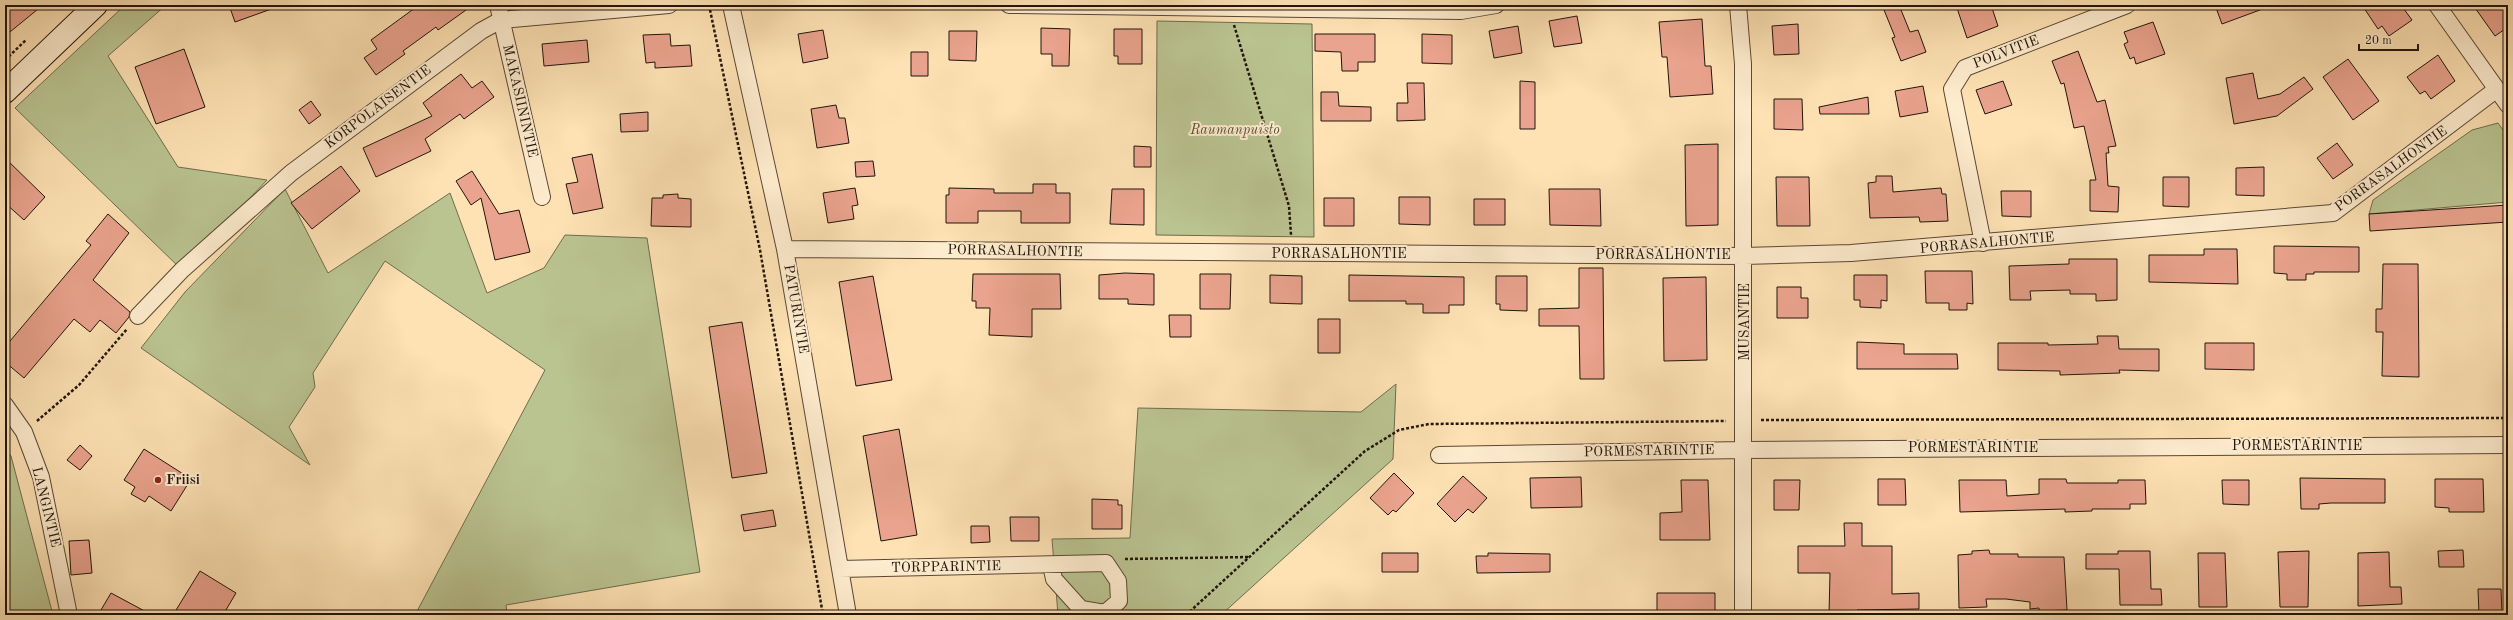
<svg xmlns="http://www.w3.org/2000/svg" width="2513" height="620" font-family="'Old Standard TT',serif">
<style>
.green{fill:#bac491;stroke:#6e6c4e}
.building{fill:#eaa38e;stroke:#21150a}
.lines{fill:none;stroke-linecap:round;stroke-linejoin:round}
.street-casing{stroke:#584834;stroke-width:18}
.secondary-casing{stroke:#21150a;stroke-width:24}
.path{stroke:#21150a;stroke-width:2.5;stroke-dasharray:3 2;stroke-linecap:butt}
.street{stroke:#feecce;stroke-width:16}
.secondary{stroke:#feecce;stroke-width:22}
.poi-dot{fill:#8f2418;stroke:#feecce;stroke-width:1.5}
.labels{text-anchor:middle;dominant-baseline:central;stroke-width:4;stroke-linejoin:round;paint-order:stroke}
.street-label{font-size:14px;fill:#21150a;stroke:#feecce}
.park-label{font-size:14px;font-style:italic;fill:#575239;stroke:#feecce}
.poi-label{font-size:14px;font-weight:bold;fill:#21150a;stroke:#feecce;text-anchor:start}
</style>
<rect width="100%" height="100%" fill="#fee2b4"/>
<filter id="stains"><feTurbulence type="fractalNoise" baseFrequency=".005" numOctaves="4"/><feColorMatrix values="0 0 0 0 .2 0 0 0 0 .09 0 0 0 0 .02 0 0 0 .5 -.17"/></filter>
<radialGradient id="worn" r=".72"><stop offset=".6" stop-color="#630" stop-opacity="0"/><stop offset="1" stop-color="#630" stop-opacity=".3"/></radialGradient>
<!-- green -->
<path class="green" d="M 125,5 L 166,5 L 108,56 L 178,167 L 267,180 L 182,270 L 15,108 Z
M 1157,21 L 1312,24 L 1314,237 L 1156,235 Z
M 2498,123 L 2508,137 L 2508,202 L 2369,214 L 2373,200 L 2472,130 Z
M 285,189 L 328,273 L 450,193 L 487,293 L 544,268 L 565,235 L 647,238 L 700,572 L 506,605 L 507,615 L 415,615 L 545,370 L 385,261 L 313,373 L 315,387 L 289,427 L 310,465 L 141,348 L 185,292 Z
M 1396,384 L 1393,459 L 1221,615 L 1058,615 L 1052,539 L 1130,538 L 1138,408 L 1361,412 Z
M 5,449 L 11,456 L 53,615 L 5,615 Z"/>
<!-- building -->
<path class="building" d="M 5,5 L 43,5 L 5,36 Z
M 229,5 L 277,5 L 277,7 L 235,22 Z
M 419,5 L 473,5 L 438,30 L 436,27 L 403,51 L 405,54 L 376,75 L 364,58 L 377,49 L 371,40 Z
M 1882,5 L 1899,5 L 1910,32 L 1918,30 L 1926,52 L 1901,61 L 1892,38 L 1895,37 Z
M 1956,5 L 1991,5 L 1998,26 L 1967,38 Z
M 2215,5 L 2268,5 L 2268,7 L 2222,24 Z
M 2362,5 L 2401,5 L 2412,20 L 2389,36 L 2382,26 L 2378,29 Z
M 2473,5 L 2508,5 L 2508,27 L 2495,36 Z
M 1577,16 L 1582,43 L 1554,47 L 1549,21 Z
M 1702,19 L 1705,66 L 1711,66 L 1713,94 L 1670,97 L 1667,57 L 1662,57 L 1659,22 Z
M 2153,22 L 2165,54 L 2136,64 L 2134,57 L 2130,59 L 2124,44 L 2128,42 L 2124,32 Z
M 1798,24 L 1799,54 L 1774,55 L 1772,26 Z
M 1518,26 L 1522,53 L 1494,58 L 1489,31 Z
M 1041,28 L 1070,29 L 1069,66 L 1052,66 L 1052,54 L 1041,54 Z
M 1114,29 L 1142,29 L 1142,64 L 1118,64 L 1118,56 L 1114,56 Z
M 823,30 L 828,58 L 803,63 L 798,34 Z
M 949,31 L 977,31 L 976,61 L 949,60 Z
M 670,34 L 671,46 L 690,45 L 692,66 L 655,68 L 655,62 L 646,63 L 643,35 Z
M 1315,34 L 1375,34 L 1375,62 L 1358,62 L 1358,71 L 1342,71 L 1341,52 L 1315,51 Z
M 1422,34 L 1452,35 L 1452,64 L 1422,63 Z
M 587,40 L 589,62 L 544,66 L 542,44 Z
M 184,49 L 205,107 L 156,124 L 135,67 Z
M 2078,51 L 2097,102 L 2105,100 L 2116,146 L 2108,147 L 2109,153 L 2106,153 L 2108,186 L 2119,187 L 2118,212 L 2090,211 L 2090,180 L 2096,180 L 2084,126 L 2074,128 L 2064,83 L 2061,84 L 2052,61 Z
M 911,52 L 928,52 L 928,76 L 911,76 Z
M 2438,55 L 2455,81 L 2431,99 L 2425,91 L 2420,94 L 2407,77 Z
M 2348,59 L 2379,101 L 2353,120 L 2323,77 Z
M 2253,73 L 2258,99 L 2280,94 L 2304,77 L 2313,89 L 2277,116 L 2234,124 L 2226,78 Z
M 461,74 L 472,88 L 482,81 L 494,97 L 464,119 L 460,114 L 425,139 L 431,151 L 376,177 L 363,148 L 432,116 L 423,103 Z
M 1520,81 L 1535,82 L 1535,129 L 1520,129 Z
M 2003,81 L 2012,105 L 1985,114 L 1976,90 Z
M 1407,83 L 1424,83 L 1425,120 L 1397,121 L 1397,103 L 1408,103 Z
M 1923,86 L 1928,112 L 1900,117 L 1895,91 Z
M 1321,92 L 1338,92 L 1339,106 L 1371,107 L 1371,121 L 1321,121 Z
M 1868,97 L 1869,114 L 1820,114 L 1819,107 Z
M 1774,99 L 1802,99 L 1803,130 L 1774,129 Z
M 311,101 L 321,115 L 309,124 L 299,110 Z
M 836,105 L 839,118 L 845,118 L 849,143 L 817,148 L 811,109 Z
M 648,112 L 648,131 L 621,132 L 620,114 Z
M 2337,143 L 2353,165 L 2333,179 L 2317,158 Z
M 1718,144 L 1718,225 L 1686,226 L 1685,145 Z
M 1134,146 L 1151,147 L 1151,167 L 1134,167 Z
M 592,154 L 603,208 L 573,214 L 566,184 L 578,182 L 572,158 Z
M 5,158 L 45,197 L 24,220 L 5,203 Z
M 873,161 L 875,176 L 856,177 L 855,162 Z
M 341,166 L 360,191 L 312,229 L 291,203 Z
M 2264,167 L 2264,196 L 2236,195 L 2236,168 Z
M 472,171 L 499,214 L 519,210 L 530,252 L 495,260 L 481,198 L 471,205 L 456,181 Z
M 1876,176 L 1892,176 L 1893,192 L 1941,188 L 1942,194 L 1946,194 L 1948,221 L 1920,222 L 1919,217 L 1870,218 L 1868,183 L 1876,182 Z
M 1776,177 L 1809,177 L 1810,226 L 1777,226 Z
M 2163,177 L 2189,177 L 2189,207 L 2163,206 Z
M 1033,184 L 1056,184 L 1056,193 L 1070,193 L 1070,223 L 1021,223 L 1021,211 L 978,211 L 978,223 L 946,223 L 946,195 L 949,195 L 949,188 L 994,189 L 994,193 L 1033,193 Z
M 855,188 L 858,205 L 852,206 L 854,219 L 828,223 L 823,193 Z
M 1112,189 L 1144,189 L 1144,225 L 1110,224 Z
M 1549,189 L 1600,189 L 1601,226 L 1550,225 Z
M 2001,191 L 2031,191 L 2031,217 L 2002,216 Z
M 678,194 L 678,198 L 691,199 L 691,227 L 651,226 L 652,198 L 663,198 L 663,195 Z
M 1399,197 L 1430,197 L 1430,225 L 1399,224 Z
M 1324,198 L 1354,198 L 1354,226 L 1324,226 Z
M 1474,199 L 1505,199 L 1505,225 L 1474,225 Z
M 2508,205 L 2508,222 L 2370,231 L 2369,214 Z
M 108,214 L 129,233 L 93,280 L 130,312 L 129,317 L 116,333 L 100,320 L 90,332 L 74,319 L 24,378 L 5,362 L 5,347 L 91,245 L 86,241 Z
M 2274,246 L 2359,247 L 2359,272 L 2314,272 L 2314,274 L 2306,274 L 2306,280 L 2287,280 L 2287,274 L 2274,273 Z
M 2204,249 L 2237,249 L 2238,284 L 2149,282 L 2149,255 L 2204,255 Z
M 2069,259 L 2117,259 L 2117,300 L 2096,301 L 2096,294 L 2070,294 L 2070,290 L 2030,291 L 2031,300 L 2010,300 L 2009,266 L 2069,264 Z
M 2383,264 L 2418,264 L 2419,377 L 2382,376 L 2383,332 L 2376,332 L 2376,309 L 2382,309 Z
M 1579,268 L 1603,268 L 1604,379 L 1580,379 L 1579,326 L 1539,326 L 1539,309 L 1579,308 Z
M 1925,271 L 1972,271 L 1973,304 L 1967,303 L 1967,310 L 1949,310 L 1949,303 L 1926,303 Z
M 1125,273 L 1154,274 L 1154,305 L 1128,304 L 1128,299 L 1099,299 L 1099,275 Z
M 973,274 L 1060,274 L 1061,309 L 1032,309 L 1032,337 L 989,335 L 990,308 L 976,308 L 976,301 L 972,301 Z
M 1200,274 L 1231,274 L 1230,309 L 1200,309 Z
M 1270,275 L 1302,276 L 1302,304 L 1270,303 Z
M 1349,275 L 1464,277 L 1464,305 L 1449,305 L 1449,313 L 1423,313 L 1423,304 L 1406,304 L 1406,301 L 1349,301 Z
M 1854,275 L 1887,275 L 1887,301 L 1881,300 L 1881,308 L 1860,307 L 1860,300 L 1854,300 Z
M 873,276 L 892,380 L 856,386 L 839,282 Z
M 1496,276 L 1527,276 L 1527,311 L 1500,310 L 1500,304 L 1496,304 Z
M 1706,277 L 1707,360 L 1664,361 L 1663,278 Z
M 1777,287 L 1801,287 L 1801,298 L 1808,298 L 1808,318 L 1777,318 Z
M 1169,315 L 1191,315 L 1191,337 L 1170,337 Z
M 1318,319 L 1340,319 L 1340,353 L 1318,353 Z
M 742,322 L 767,473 L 732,478 L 709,327 Z
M 2097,336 L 2118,336 L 2119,349 L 2159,349 L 2159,371 L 2119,370 L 2120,373 L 2060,375 L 2060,371 L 1998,370 L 1998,343 L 2048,343 L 2048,345 L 2098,344 Z
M 1857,342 L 1904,344 L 1904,354 L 1957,354 L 1958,369 L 1857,369 Z
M 2205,343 L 2254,343 L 2254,370 L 2205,369 Z
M 899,429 L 917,535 L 881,541 L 863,436 Z
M 80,445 L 92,456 L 80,470 L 67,460 Z
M 144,449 L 191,479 L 171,511 L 149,496 L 145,502 L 131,494 L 135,487 L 124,480 Z
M 1394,473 L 1414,493 L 1396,512 L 1393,510 L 1388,515 L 1370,498 Z
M 1463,476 L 1487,498 L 1473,513 L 1468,509 L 1455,522 L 1437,504 Z
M 1581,477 L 1582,507 L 1531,508 L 1530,478 Z
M 2300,478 L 2385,479 L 2385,503 L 2331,503 L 2319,504 L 2319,509 L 2301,509 Z
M 1878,479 L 1905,479 L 1906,505 L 1878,505 Z
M 2039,479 L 2066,479 L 2067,483 L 2118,483 L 2118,480 L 2145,480 L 2146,504 L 2130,504 L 2130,509 L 2092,509 L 2092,511 L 2065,512 L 2065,509 L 1960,512 L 1959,480 L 2006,480 L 2007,496 L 2039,494 Z
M 2435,479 L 2483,479 L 2484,512 L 2449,512 L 2449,508 L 2435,507 Z
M 1681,480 L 1708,480 L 1710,540 L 1660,540 L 1660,513 L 1682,512 Z
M 1774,480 L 1800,480 L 1799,510 L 1774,510 Z
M 2222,480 L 2249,480 L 2249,505 L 2223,504 Z
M 1092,499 L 1118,500 L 1118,505 L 1122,505 L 1122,529 L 1092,529 Z
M 773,510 L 776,526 L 744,531 L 741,515 Z
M 1010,517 L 1039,517 L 1039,541 L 1011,541 Z
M 1844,523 L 1862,523 L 1862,546 L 1892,546 L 1892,594 L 1919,593 L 1919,609 L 1857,610 L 1857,615 L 1829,615 L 1830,573 L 1798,573 L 1798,546 L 1845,546 Z
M 971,526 L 989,526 L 990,542 L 971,543 Z
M 89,540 L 92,573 L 71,575 L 69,541 Z
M 1989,550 L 1990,554 L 2018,554 L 2018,557 L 2064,557 L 2067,610 L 2039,611 L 2039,608 L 2030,609 L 2030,602 L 2006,599 L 1986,599 L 1987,607 L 1959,608 L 1958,555 L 1972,554 L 1972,551 Z
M 2463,550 L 2464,567 L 2439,567 L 2438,551 Z
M 2118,551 L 2150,551 L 2151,589 L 2161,589 L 2162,605 L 2120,605 L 2119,569 L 2086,569 L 2086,554 L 2118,554 Z
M 2309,551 L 2308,607 L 2280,607 L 2278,552 Z
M 2389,552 L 2390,587 L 2401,587 L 2402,604 L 2358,606 L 2358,553 Z
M 1382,553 L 1418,553 L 1418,572 L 1382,572 Z
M 1488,553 L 1550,554 L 1550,572 L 1477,573 L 1476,556 L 1488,556 Z
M 2198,553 L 2225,553 L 2227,607 L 2199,607 Z
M 200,571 L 236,593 L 223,615 L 173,615 Z
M 2478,589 L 2501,589 L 2502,615 L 2479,615 Z
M 111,593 L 152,615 L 98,615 Z
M 1657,593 L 1715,593 L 1715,615 L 1657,615 Z"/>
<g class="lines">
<defs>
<path id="street" d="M 498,5 L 542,197
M 731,5 L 785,249 L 848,615
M 1009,5 L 1461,11 L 1496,5
M 1738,5 L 1743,64 L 1743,615
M 2437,5 L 2508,105
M 1983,243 L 1952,89 L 1965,68 L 2127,5
M 785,249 L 1744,256 L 1851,253 L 2333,213 L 2497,89
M 138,316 L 182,270 L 291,173 L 481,31 L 501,20 L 669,5
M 5,405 L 24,432 L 41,477 L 69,615
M 1439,455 L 1744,450 L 2508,445
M 840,569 L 1106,563 L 1118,581 L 1119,601 L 1105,613 L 1081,609 L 1054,579 L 1051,565"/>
<path id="secondary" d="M 5,92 L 96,5"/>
</defs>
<!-- street casing -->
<use href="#street" class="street-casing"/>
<!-- secondary casing -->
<use href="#secondary" class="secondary-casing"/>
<!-- path -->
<path class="path" d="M 709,5 L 760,250 L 823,615
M 1234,25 L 1289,206 L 1291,235
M 5,60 L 26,40
M 1761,420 L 2508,418
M 37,421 L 79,385 L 127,329
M 1125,559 L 1250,557
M 1186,615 L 1365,451 L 1399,430 L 1429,424 L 1726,421"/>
<!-- street -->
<use href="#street" class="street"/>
<!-- secondary -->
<use href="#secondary" class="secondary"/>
</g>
<!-- markers -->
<circle class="poi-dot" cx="158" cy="480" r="4"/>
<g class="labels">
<!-- street labels -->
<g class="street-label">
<text transform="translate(2006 52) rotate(-21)">POLVITIE</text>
<text transform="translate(520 101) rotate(77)">MAKASIININTIE</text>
<text transform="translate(378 107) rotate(-37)">KORPOLAISENTIE</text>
<text transform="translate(2391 169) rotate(-36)">PORRASALHONTIE</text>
<text transform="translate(1987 243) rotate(-5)">PORRASALHONTIE</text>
<text transform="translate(1015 251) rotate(1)">PORRASALHONTIE</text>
<text x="1339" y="254">PORRASALHONTIE</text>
<text x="1663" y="255">PORRASALHONTIE</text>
<text transform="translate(796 309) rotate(80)">PATURINTIE</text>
<text transform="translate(1745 322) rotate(-90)">MUSANTIE</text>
<text x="2297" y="446">PORMESTARINTIE</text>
<text x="1973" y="448">PORMESTARINTIE</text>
<text transform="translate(1649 451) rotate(-1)">PORMESTARINTIE</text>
<text transform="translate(46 507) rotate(76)">LANGINTIE</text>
<text transform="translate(946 567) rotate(-1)">TORPPARINTIE</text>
</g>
<!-- park labels -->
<g class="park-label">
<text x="1235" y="130">Raumanpuisto</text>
</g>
<!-- poi labels -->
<g class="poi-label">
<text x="166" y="480">Friisi</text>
</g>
</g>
<!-- margin -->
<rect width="2513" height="620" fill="none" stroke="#fee2b4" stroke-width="20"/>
<rect x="6" y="6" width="2501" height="608" fill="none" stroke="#21150a" stroke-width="2"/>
<rect x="10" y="10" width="2493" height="600" fill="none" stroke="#21150a"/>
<!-- scale -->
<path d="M2359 44v6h59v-6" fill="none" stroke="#21150a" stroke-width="2"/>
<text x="2365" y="44" font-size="12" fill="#21150a" stroke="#feecce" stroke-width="3" paint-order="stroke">20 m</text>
<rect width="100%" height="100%" filter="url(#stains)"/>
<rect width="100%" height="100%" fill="url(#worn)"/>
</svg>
